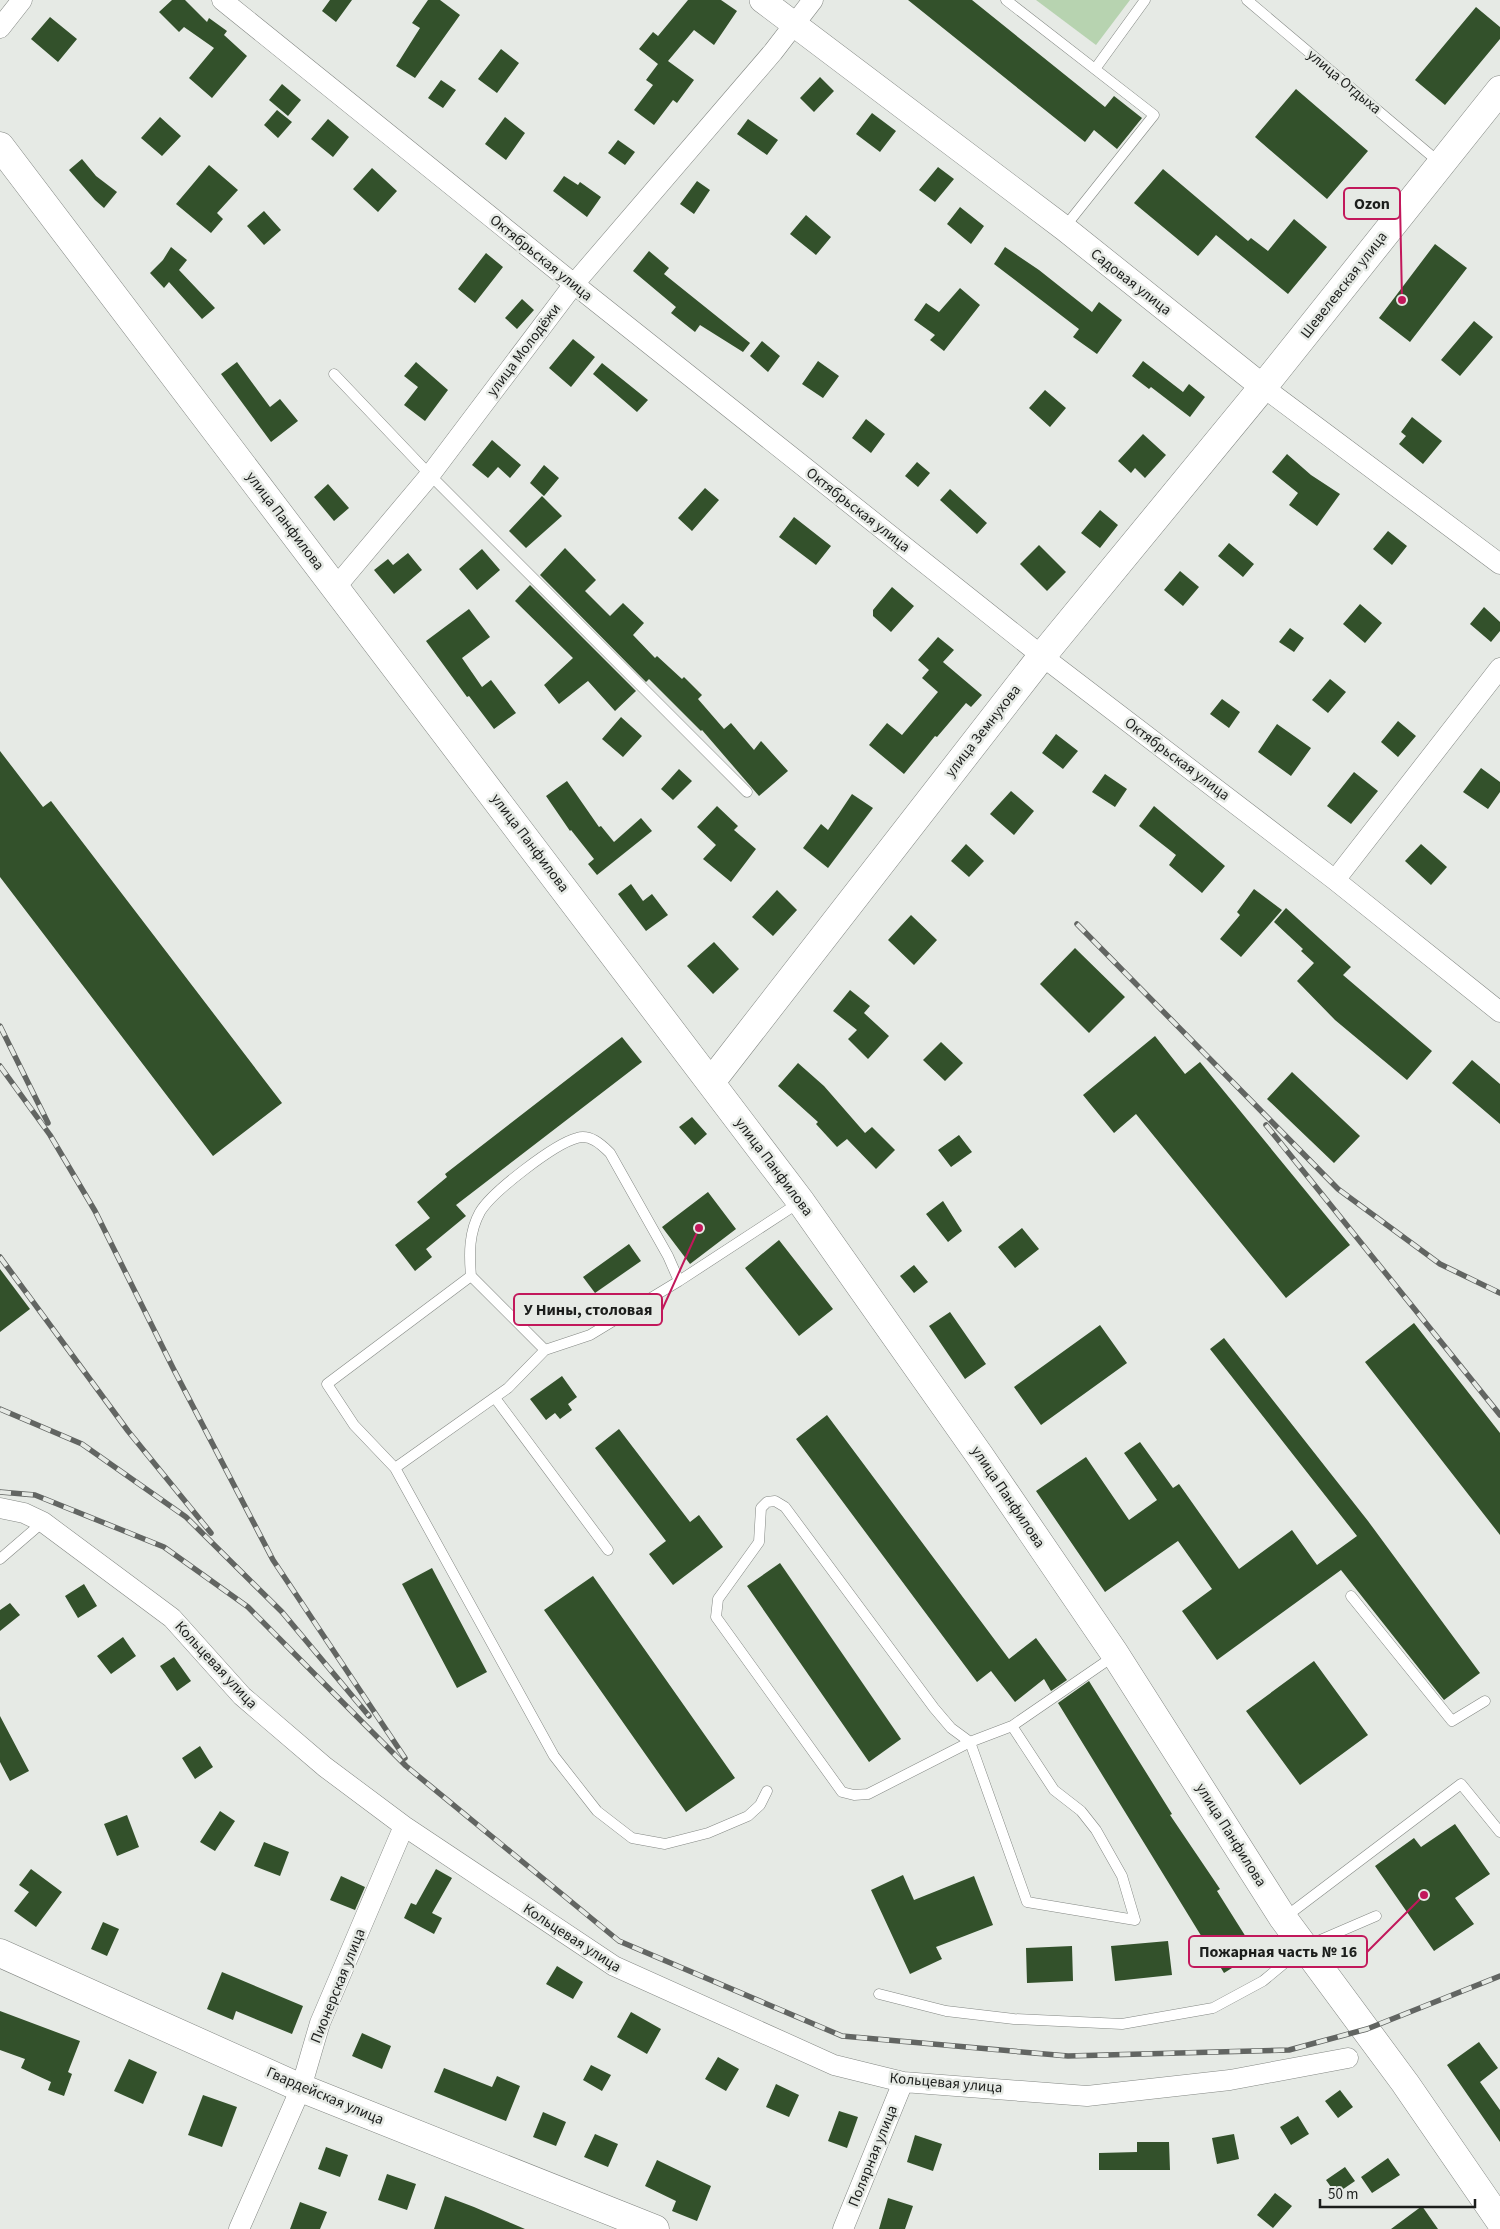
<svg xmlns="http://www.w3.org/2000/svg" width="1500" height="2229" font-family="'Source Sans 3',sans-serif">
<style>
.green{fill:#b7d3b0}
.building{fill:#33512b}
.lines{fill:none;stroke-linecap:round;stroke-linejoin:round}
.service-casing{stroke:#838783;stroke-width:11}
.minor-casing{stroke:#838783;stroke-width:21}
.tertiary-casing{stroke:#838783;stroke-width:26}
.secondary-casing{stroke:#838783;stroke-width:29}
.primary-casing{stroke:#838783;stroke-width:29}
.service{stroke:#fff;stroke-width:10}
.minor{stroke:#fff;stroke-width:20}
.tertiary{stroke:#fff;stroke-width:25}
.secondary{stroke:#fff;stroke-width:28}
.primary{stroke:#fff;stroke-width:28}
.rail-casing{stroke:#626562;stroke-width:5.5}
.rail{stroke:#e6eae5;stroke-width:4;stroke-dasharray:11;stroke-linecap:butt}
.labels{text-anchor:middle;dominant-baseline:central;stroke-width:5;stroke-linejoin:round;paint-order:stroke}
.street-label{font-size:15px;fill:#1c1e1c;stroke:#e6eae5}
.leader{fill:none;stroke:#c2185b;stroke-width:2}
.callout-dot{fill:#c2185b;stroke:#e6eae5;stroke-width:2}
.callout{fill:#e6eae5;stroke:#c2185b;stroke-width:2}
.callout-label{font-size:16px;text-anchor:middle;font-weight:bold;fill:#1c1e1c}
</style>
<rect width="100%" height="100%" fill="#e6eae5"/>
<!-- green -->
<path class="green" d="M 1036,0 L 1130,0 L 1096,45 Z"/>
<!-- building -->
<path class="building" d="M 172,0 L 185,0 L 207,22 L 209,18 L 227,31 L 224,35 L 247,56 L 212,98 L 189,78 L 214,48 L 184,27 L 179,32 L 159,12 Z
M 330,0 L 352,0 L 336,22 L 322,11 Z
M 428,0 L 440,0 L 460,15 L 415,78 L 396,66 L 420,28 L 412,23 Z
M 688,0 L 721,0 L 737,11 L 714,45 L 694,30 L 668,61 L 694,80 L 677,103 L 673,100 L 654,125 L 634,110 L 653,85 L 646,80 L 658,64 L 639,49 L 653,32 L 658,36 Z
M 908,0 L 972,0 L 1105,107 L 1114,96 L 1142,118 L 1117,149 L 1094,130 L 1085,142 Z
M 1476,7 L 1500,27 L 1500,39 L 1445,105 L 1415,80 Z
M 50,17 L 77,39 L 58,62 L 31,39 Z
M 501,49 L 519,63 L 497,93 L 478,79 Z
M 820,77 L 834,91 L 814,112 L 800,98 Z
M 441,80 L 456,90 L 443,108 L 428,98 Z
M 282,84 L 301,100 L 288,116 L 269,100 Z
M 1296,89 L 1368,151 L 1327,199 L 1255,137 Z
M 277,110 L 292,122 L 278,138 L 264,125 Z
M 872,113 L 896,131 L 880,152 L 856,134 Z
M 160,117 L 181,136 L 162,156 L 141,138 Z
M 505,117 L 525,133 L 506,160 L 485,144 Z
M 328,119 L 349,137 L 333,157 L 311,139 Z
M 748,119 L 778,140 L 767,155 L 737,134 Z
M 618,140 L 635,152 L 625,165 L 608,153 Z
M 82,159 L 96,176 L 117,192 L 104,208 L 95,200 L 69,170 Z
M 209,165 L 238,190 L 217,213 L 223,219 L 211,233 L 176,204 Z
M 938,167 L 954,179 L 935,202 L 919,190 Z
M 372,168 L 397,191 L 378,212 L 353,189 Z
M 1163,169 L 1248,241 L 1251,238 L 1268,251 L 1294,219 L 1327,247 L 1288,294 L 1216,235 L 1198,256 L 1134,203 Z
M 564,176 L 578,185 L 580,182 L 601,197 L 587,217 L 553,191 Z
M 697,181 L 710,190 L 694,214 L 680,204 Z
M 960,207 L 984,226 L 971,244 L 947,224 Z
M 264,211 L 281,230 L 264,245 L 247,226 Z
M 806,215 L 831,237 L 816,255 L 790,234 Z
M 1435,244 L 1467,268 L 1410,342 L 1379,318 Z
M 171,247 L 187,260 L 179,270 L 215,308 L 202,319 L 169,282 L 164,288 L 150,273 L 163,260 Z
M 1005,247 L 1039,270 L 1092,312 L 1099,302 L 1122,320 L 1097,354 L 1073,337 L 1079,329 L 994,264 Z
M 649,251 L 669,268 L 664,274 L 750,343 L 743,352 L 700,325 L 695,332 L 671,313 L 676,307 L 633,271 Z
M 486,253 L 503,267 L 475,303 L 458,289 Z
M 960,288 L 980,305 L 944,351 L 930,340 L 935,335 L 914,320 L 926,303 L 939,312 Z
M 522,299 L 534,310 L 517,329 L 505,318 Z
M 1474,321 L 1493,337 L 1460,376 L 1441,360 Z
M 573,339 L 595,357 L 571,387 L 549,368 Z
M 762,341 L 780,356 L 768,372 L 750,356 Z
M 818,361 L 839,376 L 823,398 L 802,384 Z
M 1143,361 L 1183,392 L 1189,384 L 1205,397 L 1190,417 L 1151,387 L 1149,389 L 1132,376 Z
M 237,362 L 270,407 L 280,399 L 298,421 L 271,442 L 221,374 Z
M 416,362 L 448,390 L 425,421 L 404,405 L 418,387 L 404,376 Z
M 602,363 L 648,400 L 637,412 L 593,374 Z
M 1045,390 L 1066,408 L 1050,427 L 1029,408 Z
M 1412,417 L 1442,441 L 1423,464 L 1399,444 L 1406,436 L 1401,432 Z
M 866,419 L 885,434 L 871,453 L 852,438 Z
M 1143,434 L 1166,455 L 1145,478 L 1135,468 L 1131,473 L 1118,461 Z
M 492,440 L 521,465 L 510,478 L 498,467 L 488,478 L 472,465 Z
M 1287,454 L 1311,475 L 1340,494 L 1317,526 L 1289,505 L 1298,493 L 1272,472 Z
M 917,462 L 930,473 L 918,487 L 905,476 Z
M 544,465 L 559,478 L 544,496 L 530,483 Z
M 328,484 L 349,508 L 334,521 L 314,497 Z
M 705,488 L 719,500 L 692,531 L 678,518 Z
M 950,489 L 987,523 L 977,534 L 940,500 Z
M 542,496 L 562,516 L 526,548 L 509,531 Z
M 1100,510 L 1118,525 L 1100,548 L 1081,533 Z
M 794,517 L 831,546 L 816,565 L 779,537 Z
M 1388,531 L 1407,546 L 1392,565 L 1373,549 Z
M 1229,543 L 1254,564 L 1243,577 L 1218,556 Z
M 1039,545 L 1066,572 L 1047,591 L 1020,564 Z
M 565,548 L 596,580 L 585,591 L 610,616 L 623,603 L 644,623 L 633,635 L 655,658 L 657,656 L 682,679 L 684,677 L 702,695 L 698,699 L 724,729 L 731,723 L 754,750 L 761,741 L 788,771 L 759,796 L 702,730 L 701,731 L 649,679 L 646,682 L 540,575 Z
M 482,549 L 500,570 L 477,590 L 459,569 Z
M 408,553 L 422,570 L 394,594 L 374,570 L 388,559 L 393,565 Z
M 1180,571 L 1199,587 L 1183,606 L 1164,590 Z
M 530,585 L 636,691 L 615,711 L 588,681 L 559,704 L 544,685 L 573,658 L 515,601 Z
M 892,587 L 914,606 L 891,632 L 873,616 L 873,610 Z
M 1360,604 L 1382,623 L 1365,643 L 1343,624 Z
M 1484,607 L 1500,622 L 1500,631 L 1491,642 L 1470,624 Z
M 469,609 L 490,637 L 462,658 L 482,687 L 491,680 L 516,713 L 494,729 L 469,696 L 467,697 L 426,641 Z
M 1290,628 L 1304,638 L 1294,652 L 1279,642 Z
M 938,637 L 954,650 L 943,662 L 982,695 L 971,707 L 966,703 L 937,737 L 935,736 L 904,774 L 869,745 L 887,723 L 902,735 L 938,692 L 922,678 L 929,670 L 918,660 Z
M 1330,679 L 1346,692 L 1328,713 L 1312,700 Z
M 1222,699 L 1240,712 L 1229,728 L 1210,714 Z
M 621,717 L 642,736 L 623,757 L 602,739 Z
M 1398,721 L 1416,736 L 1398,757 L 1381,742 Z
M 1277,724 L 1311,748 L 1291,776 L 1258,752 Z
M 1056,734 L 1078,751 L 1063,769 L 1042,753 Z
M 0,751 L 43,807 L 51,801 L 282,1103 L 213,1156 L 0,877 Z
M 1481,768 L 1500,782 L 1500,792 L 1488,809 L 1463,792 Z
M 679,769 L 692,781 L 673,800 L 661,789 Z
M 1354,772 L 1378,791 L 1351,824 L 1327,806 Z
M 1105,774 L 1127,789 L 1115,807 L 1092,792 Z
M 567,781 L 599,827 L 601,826 L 614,842 L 641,818 L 652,831 L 597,875 L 588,864 L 594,859 L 571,830 L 570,831 L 546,796 Z
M 1011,791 L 1034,811 L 1014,835 L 990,814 Z
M 852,794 L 873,808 L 828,868 L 803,848 L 821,824 L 828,830 Z
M 717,806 L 738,826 L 734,830 L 756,849 L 731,882 L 703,859 L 716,845 L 697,827 Z
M 1154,806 L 1225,866 L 1202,893 L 1169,865 L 1176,855 L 1139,826 Z
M 966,844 L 984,861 L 969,877 L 951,861 Z
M 1421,844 L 1447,867 L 1431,885 L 1405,861 Z
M 631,884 L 643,901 L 652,894 L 668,915 L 646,931 L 618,894 Z
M 1254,889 L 1282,910 L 1241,957 L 1220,939 L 1240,915 L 1237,912 Z
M 777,890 L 797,910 L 773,936 L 752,917 Z
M 1286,908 L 1351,967 L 1343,975 L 1432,1051 L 1407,1080 L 1335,1020 L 1297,981 L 1314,963 L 1301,951 L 1303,949 L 1274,922 Z
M 911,915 L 937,940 L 914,965 L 888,940 Z
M 714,942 L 739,969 L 713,994 L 687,966 Z
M 1075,948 L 1125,997 L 1089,1033 L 1040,984 Z
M 850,990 L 870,1006 L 864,1013 L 889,1036 L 868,1059 L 848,1039 L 857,1030 L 833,1011 Z
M 1155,1036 L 1185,1074 L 1200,1062 L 1350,1245 L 1286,1298 L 1136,1114 L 1114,1133 L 1083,1095 Z
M 622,1037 L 642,1062 L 456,1205 L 466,1216 L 426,1249 L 432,1257 L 415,1271 L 395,1245 L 430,1218 L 417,1202 L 447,1177 L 445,1174 Z
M 941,1042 L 963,1063 L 945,1081 L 923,1060 Z
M 1472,1060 L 1500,1084 L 1500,1124 L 1452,1083 Z
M 798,1063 L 824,1086 L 865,1133 L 872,1127 L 895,1150 L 876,1169 L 847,1139 L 837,1147 L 816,1124 L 818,1122 L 778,1086 Z
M 1292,1072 L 1360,1136 L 1334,1163 L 1267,1099 Z
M 692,1117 L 707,1134 L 695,1145 L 679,1127 Z
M 959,1135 L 972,1152 L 951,1167 L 938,1150 Z
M 708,1192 L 736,1229 L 690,1264 L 662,1227 Z
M 943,1201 L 962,1231 L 948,1242 L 926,1214 Z
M 1022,1228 L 1039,1249 L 1015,1268 L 998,1247 Z
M 779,1240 L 833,1309 L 799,1336 L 745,1268 Z
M 629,1244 L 641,1261 L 595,1293 L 583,1277 Z
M 914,1265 L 928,1282 L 914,1293 L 900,1276 Z
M 0,1269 L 30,1309 L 0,1332 Z
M 950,1312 L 986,1364 L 965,1379 L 929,1326 Z
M 1414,1323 L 1500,1433 L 1500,1535 L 1365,1362 Z
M 1100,1325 L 1127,1363 L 1041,1425 L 1014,1387 Z
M 1224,1338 L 1368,1521 L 1480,1673 L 1444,1700 L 1341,1570 L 1217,1660 L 1182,1611 L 1212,1589 L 1178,1541 L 1105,1592 L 1036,1491 L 1086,1457 L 1129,1520 L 1157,1500 L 1124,1453 L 1140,1442 L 1173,1488 L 1179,1484 L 1239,1569 L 1292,1530 L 1317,1565 L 1357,1536 L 1210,1349 Z
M 562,1376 L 577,1397 L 568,1404 L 572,1410 L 560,1419 L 555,1413 L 546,1420 L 530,1399 Z
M 827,1415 L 1009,1659 L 1036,1638 L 1067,1680 L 1051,1691 L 1044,1679 L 1015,1702 L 991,1671 L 977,1682 L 796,1439 Z
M 619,1429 L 690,1522 L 699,1515 L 723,1547 L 673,1585 L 649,1554 L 666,1541 L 595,1448 Z
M 780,1563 L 901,1739 L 869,1762 L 747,1586 Z
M 432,1568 L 487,1672 L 457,1688 L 402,1584 Z
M 593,1576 L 735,1778 L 686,1812 L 544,1610 Z
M 84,1584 L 97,1606 L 78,1618 L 65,1596 Z
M 10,1603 L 20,1615 L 0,1631 L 0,1610 Z
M 123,1637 L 136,1656 L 111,1674 L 97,1656 Z
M 174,1657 L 191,1681 L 177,1691 L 160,1666 Z
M 1314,1661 L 1368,1735 L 1300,1785 L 1246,1711 Z
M 1089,1681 L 1172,1814 L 1170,1815 L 1220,1889 L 1217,1891 L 1256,1953 L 1224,1973 L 1058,1703 Z
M 0,1716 L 29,1771 L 10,1781 L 0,1762 Z
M 200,1746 L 213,1767 L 195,1779 L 182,1758 Z
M 220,1811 L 235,1821 L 215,1851 L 200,1842 Z
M 127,1815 L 139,1847 L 117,1856 L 104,1824 Z
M 1455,1824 L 1490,1874 L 1455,1898 L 1474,1924 L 1434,1951 L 1375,1866 L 1414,1838 L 1421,1847 Z
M 264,1842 L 289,1852 L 280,1876 L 254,1866 Z
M 31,1869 L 62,1892 L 36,1927 L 14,1911 L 29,1892 L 19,1885 Z
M 436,1869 L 452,1878 L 432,1913 L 442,1918 L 434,1934 L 404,1918 L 411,1903 L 416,1905 Z
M 903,1875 L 914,1900 L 974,1876 L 993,1925 L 936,1947 L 942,1959 L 910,1974 L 871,1890 Z
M 341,1876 L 365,1887 L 355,1910 L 330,1900 Z
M 103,1922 L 119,1929 L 107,1956 L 91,1949 Z
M 1168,1941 L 1172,1975 L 1115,1981 L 1111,1946 Z
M 1072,1946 L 1073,1981 L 1027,1983 L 1026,1948 Z
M 557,1966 L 583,1982 L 573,1999 L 546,1984 Z
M 222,1972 L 303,2006 L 292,2034 L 236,2011 L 233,2020 L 207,2009 Z
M 0,2011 L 80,2041 L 68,2072 L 72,2074 L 64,2096 L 48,2090 L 51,2082 L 21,2068 L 25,2059 L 0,2050 Z
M 631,2012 L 661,2029 L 647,2054 L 617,2037 Z
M 362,2033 L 391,2046 L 382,2069 L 352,2056 Z
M 1479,2042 L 1498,2068 L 1480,2082 L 1500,2110 L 1500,2142 L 1447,2065 Z
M 718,2057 L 739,2069 L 726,2091 L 705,2079 Z
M 129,2059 L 157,2072 L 143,2104 L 114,2091 Z
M 591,2065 L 611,2075 L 602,2091 L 583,2080 Z
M 444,2068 L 492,2087 L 497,2076 L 520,2086 L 506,2121 L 434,2092 Z
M 776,2084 L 799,2095 L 789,2117 L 766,2107 Z
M 1340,2090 L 1353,2107 L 1338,2118 L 1325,2101 Z
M 203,2095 L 237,2107 L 222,2147 L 188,2135 Z
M 839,2111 L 858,2117 L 847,2148 L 828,2141 Z
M 543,2112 L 566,2122 L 556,2146 L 533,2137 Z
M 1298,2116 L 1309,2134 L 1291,2145 L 1280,2127 Z
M 595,2134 L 618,2144 L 608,2167 L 584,2157 Z
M 1234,2134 L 1239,2159 L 1217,2164 L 1212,2138 Z
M 915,2135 L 942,2144 L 933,2171 L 907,2162 Z
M 1137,2142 L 1169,2142 L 1170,2170 L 1099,2170 L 1099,2153 L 1137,2152 Z
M 326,2147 L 348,2155 L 340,2177 L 318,2169 Z
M 1388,2158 L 1400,2175 L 1372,2193 L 1361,2177 Z
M 657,2160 L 711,2186 L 697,2221 L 672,2211 L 676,2201 L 645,2186 Z
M 1345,2167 L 1355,2181 L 1336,2194 L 1326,2180 Z
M 387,2174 L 416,2184 L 407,2210 L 378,2200 Z
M 1275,2193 L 1292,2206 L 1273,2228 L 1257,2215 Z
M 445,2196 L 474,2207 L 525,2229 L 434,2229 Z
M 888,2198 L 913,2206 L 905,2229 L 879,2229 Z
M 300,2202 L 327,2212 L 320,2229 L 290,2229 Z
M 1422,2206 L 1438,2229 L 1391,2229 Z"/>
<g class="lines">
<defs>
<path id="service" d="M 1006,0 L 1154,115 L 1064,228
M 1247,0 L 1440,163
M 1095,69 L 1145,0
M 334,374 L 430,475 L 747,792
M 471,1276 L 327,1384 L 354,1425 L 395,1468 L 508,1388 L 545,1350
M 679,1281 L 590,1335 L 545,1350 L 471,1276 C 469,1253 469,1232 480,1212 C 492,1192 554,1144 577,1138 C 590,1134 601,1144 610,1153 L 668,1256 L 679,1281 L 800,1202
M 495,1398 L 608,1550
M 395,1468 L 554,1756 L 597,1811 L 632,1838 L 665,1844 L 708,1833 L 748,1816 L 760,1805 L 767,1791
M 0,1559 L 43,1522
M 1351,1596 L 1452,1721 L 1485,1701
M 1012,1726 L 1054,1790 L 1081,1811 L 1096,1830 L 1122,1876 L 1135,1920 L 1027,1902 L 970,1742 L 951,1728 L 934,1708 L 785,1507 L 775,1501 L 767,1502 L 761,1508 L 759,1542 L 718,1599 L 716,1617 L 842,1792 L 854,1795 L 868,1794 L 970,1742 L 1012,1726 L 1114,1656
M 1284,1918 L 1461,1784 L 1500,1832
M 879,1994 L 946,2011 L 1014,2019 L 1122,2024 L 1213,2008 L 1263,1981 L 1304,1947 L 1376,1916"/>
<path id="minor" d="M 222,0 L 574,284 L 1042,656 L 1335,880 L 1500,1012
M 0,28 L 22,0
M 1263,387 L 1500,564
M 335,588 L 430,475 L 574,284 L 773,52 L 813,0
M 1335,880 L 1500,668
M 0,1508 L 24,1513 L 43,1522 L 172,1618 L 242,1696 L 325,1767 L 404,1826 L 614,1966 L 834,2065 L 903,2082 L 1087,2096 L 1230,2080 L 1348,2058
M 239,2229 L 301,2088 L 320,2023 L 404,1826
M 843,2229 L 903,2082"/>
<path id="tertiary" d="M 762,0 L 1064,228 L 1263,387"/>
<path id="secondary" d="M 711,1082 L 1042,656 L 1263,387 L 1500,90
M 0,1953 L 301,2088 L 655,2229"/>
<path id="primary" d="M 0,146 L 801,1202 L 980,1456 L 1115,1654 L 1283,1918 L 1405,2083 L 1500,2221"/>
</defs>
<!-- service casing -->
<use href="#service" class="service-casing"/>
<!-- minor casing -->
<use href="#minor" class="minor-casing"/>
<!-- tertiary casing -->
<use href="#tertiary" class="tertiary-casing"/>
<!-- secondary casing -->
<use href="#secondary" class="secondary-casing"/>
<!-- primary casing -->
<use href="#primary" class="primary-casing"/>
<!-- service -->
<use href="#service" class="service"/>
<!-- minor -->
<use href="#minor" class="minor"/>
<!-- tertiary -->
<use href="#tertiary" class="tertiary"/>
<!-- secondary -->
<use href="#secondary" class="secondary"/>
<!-- primary -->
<use href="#primary" class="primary"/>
<defs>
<path id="rail" d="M 1077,924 L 1338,1189 L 1440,1264 L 1500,1293
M 0,1026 L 48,1123
M 0,1066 L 50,1135 L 95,1211 L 173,1368 L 273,1560 L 405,1758
M 1266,1125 L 1500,1415
M 0,1257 L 128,1431 L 211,1533
M 0,1409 L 82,1444 L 186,1517 L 282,1612 L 369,1716
M 0,1492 L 35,1495 L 164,1547 L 248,1607 L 406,1766 L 619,1941 L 842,2036 L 1068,2056 L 1289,2050 L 1367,2029 L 1500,1976"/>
</defs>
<!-- rail casing -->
<use href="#rail" class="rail-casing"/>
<!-- rail -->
<use href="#rail" class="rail"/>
</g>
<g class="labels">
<!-- street labels -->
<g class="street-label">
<text transform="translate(1344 82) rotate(40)">улица Отдыха</text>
<text transform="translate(541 258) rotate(39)">Октябрьская улица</text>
<text transform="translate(1131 282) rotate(38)">Садовая улица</text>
<text transform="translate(1344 285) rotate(-52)">Шевелевская улица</text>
<text transform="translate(524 350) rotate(-53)">улица Молодёжи</text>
<text transform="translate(858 510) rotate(38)">Октябрьская улица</text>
<text transform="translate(285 521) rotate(53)">улица Панфилова</text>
<text transform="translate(983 731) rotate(-52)">улица Земнухова</text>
<text transform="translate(1177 759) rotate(37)">Октябрьская улица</text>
<text transform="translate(530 843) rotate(53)">улица Панфилова</text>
<text transform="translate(774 1167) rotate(53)">улица Панфилова</text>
<text transform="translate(1008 1497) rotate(56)">улица Панфилова</text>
<text transform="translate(216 1665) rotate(47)">Кольцевая улица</text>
<text transform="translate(1231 1835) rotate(58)">улица Панфилова</text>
<text transform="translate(572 1938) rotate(33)">Кольцевая улица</text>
<text transform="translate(338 1986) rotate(-68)">Пионерская улица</text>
<text transform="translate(946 2083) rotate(5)">Кольцевая улица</text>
<text transform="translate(325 2096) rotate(23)">Гвардейская улица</text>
<text transform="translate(873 2156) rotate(-68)">Полярная улица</text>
</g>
</g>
<!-- callouts -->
<path class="leader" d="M1402 300L1400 203M699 1228L662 1310M1424 1895L1367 1952"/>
<g class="callout-dot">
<circle cx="1402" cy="300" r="5"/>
<circle cx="699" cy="1228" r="5"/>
<circle cx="1424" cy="1895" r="5"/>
</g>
<g class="callout">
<rect x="1344" y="188" width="56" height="31" rx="5"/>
<rect x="514" y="1294" width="148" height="31" rx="5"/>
<rect x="1189" y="1936" width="178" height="31" rx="5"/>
</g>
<g class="callout-label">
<text x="1372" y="209">Ozon</text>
<text x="588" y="1315">У Нины, столовая</text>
<text x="1278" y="1957">Пожарная часть № 16</text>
</g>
<!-- scale -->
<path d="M1320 2199v8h155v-8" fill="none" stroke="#1c1e1c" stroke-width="2.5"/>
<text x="1328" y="2199" font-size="15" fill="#1c1e1c" stroke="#e6eae5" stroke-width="4" paint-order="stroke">50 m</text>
</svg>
